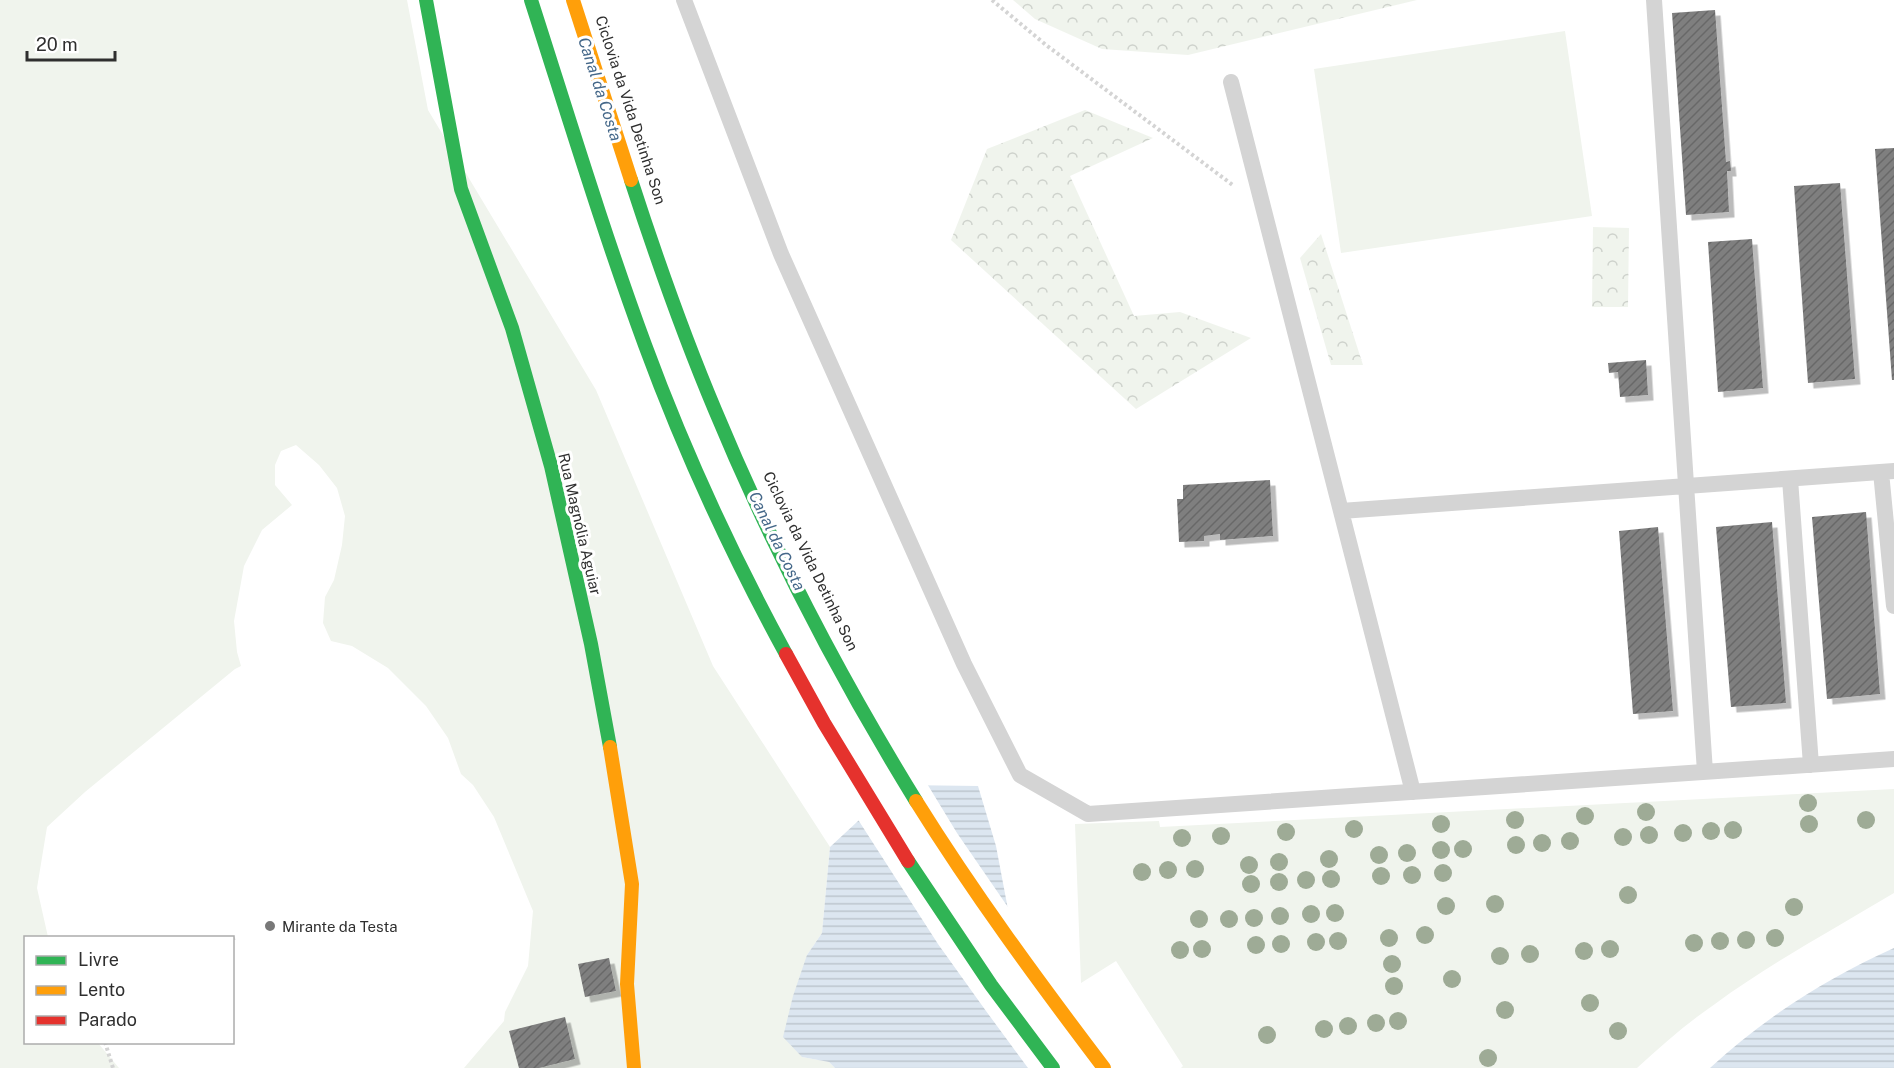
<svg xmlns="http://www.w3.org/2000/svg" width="1894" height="1068" font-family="'Public Sans',sans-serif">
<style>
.green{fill:#f0f4ed}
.forest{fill:url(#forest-crowns)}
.water{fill:url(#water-rules)}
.pier{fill:#fff}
.building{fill:url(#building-hatch);filter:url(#shadow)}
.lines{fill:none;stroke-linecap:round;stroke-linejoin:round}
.path{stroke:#d4d4d4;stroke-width:4;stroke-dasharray:3 3;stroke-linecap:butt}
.lane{stroke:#d4d4d4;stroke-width:16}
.fast{stroke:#30b455;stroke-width:14}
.slow{stroke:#ff9f0a;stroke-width:14}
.jam{stroke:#e5322d;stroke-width:14}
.tree{fill:#9eab96}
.poi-dot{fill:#787878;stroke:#fff;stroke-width:2}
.labels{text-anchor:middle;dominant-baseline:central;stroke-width:6;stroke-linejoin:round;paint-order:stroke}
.street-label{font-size:15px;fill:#2f2f2f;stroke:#fff}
.poi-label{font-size:15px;fill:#2f2f2f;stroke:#fff;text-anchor:start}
.water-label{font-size:16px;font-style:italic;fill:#456889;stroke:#fff}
</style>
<defs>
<pattern id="forest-crowns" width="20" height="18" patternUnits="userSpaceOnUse" patternTransform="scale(1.5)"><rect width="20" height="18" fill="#f0f4ed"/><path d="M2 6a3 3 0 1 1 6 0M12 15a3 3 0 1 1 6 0" fill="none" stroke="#ced2cc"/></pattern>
<pattern id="water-rules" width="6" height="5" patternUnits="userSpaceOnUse" patternTransform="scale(1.5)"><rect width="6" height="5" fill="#dce6f0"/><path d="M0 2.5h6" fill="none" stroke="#bdc6ce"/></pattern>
<pattern id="building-hatch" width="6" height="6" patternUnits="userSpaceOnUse" patternTransform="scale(1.5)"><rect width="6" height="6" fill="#7f7f7f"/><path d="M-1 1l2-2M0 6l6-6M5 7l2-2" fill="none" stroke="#686868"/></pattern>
<filter id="shadow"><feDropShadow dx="5.5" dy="5.5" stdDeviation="0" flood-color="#0004"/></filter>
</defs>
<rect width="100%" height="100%" fill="#fff"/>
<!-- green -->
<path class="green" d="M 0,0 L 407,0 L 428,110 L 596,390 L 713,666 L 830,847 L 822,933 L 807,955 L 802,1057 L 829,1062 L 835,1068 L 464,1068 L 504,1021 L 505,1012 L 528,966 L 533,911 L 494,817 L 473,785 L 461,774 L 448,738 L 426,706 L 388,668 L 352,646 L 331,641 L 323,623 L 325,597 L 334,580 L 342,545 L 345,516 L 337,488 L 319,465 L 296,445 L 281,451 L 275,465 L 275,485 L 292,505 L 262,530 L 244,566 L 234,621 L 237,652 L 241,666 L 235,669 L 85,792 L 47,827 L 37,888 L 48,937 L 26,938 L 26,1042 L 98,1043 L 119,1068 L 0,1068 Z
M 1565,31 L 1592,216 L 1341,253 L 1314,69 Z
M 1894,789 L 1894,893 C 1834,929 1771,963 1715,1004 C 1687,1023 1662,1045 1637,1068 L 1181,1068 L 1183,1066 L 1116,961 L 1081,983 L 1075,824 L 1159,821 L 1160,827 Z"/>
<!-- forest -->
<path class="forest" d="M 1013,0 L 1417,0 L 1188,55 L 1102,49 L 1035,19 Z
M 1085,110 L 1153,138 L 1070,176 L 1134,316 L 1180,312 L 1251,338 L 1136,409 L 951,240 L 987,149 Z
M 1593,227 L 1629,228 L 1628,307 L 1592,307 Z
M 1321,234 L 1363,365 L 1331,365 L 1300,258 Z"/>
<!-- water -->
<path class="water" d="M 903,785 L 978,786 L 996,846 L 1021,978 L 1032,1068 L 835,1068 L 829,1062 L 802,1057 L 783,1037 L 793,996 L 807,955 L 822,933 L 830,847 L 871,809 Z
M 1894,948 L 1894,1068 L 1710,1068 C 1764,1018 1827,978 1894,948 Z"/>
<!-- pier -->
<path class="pier" d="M 926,782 L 957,833 L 1012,913 L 1024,977 L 1035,1068 L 1028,1068 L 986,1011 L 938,944 L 857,818 L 901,783 Z"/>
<!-- building -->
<path class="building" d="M 1715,10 L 1726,162 L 1730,161 L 1731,171 L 1727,171 L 1729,212 L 1686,215 L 1672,13 Z
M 1894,148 L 1894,380 L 1892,380 L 1875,149 Z
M 1840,183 L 1855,379 L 1808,383 L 1794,186 Z
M 1752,239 L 1763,388 L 1718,392 L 1708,242 Z
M 1646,360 L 1648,395 L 1620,397 L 1618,372 L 1609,373 L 1608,363 Z
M 1270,480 L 1273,536 L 1220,540 L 1220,534 L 1204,536 L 1204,541 L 1179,542 L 1177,499 L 1183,499 L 1183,485 Z
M 1866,512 L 1880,694 L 1827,699 L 1812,517 Z
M 1772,522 L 1786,703 L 1731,707 L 1716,527 Z
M 1658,527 L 1673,711 L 1633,714 L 1619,531 Z
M 609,958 L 616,991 L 585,997 L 578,964 Z
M 565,1017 L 575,1059 L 539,1068 L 519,1068 L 509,1031 Z"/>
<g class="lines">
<!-- path -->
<path class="path" d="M 992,0 L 1046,45 L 1234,186
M 114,938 L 115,938
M 232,939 L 236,937
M 105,1042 L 113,1068"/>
<!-- lane -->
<path class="lane" d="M 684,0 L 781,254 L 964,664 L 1020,775 L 1088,814 L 1894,759
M 1654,0 L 1705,772
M 1231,82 L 1413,792
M 1881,472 L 1894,606
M 1790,479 L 1811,765
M 1341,511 L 1894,471"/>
<!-- fast -->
<path class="fast" d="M 426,0 L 461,189 L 512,328 L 551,466 L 591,644 L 610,747
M 531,0 C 568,115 603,231 645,345 C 684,451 732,555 786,654
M 631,180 C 656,257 683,334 715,410 C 771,545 839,676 916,801
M 908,861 L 991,985 L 1053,1068"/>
<!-- slow -->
<path class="slow" d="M 573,0 L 631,180
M 610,747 L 632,884 L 627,984 L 634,1068
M 916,801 C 974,894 1038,981 1104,1068"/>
<!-- jam -->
<path class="jam" d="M 786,654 L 824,723 L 908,861"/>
</g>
<!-- trees -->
<g class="tree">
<circle cx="1808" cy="803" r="9"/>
<circle cx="1646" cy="812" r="9"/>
<circle cx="1585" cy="816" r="9"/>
<circle cx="1515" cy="820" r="9"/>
<circle cx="1866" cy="820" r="9"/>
<circle cx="1441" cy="824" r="9"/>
<circle cx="1809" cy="824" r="9"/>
<circle cx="1354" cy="829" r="9"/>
<circle cx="1733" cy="830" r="9"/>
<circle cx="1711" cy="831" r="9"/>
<circle cx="1286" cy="832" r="9"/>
<circle cx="1683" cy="833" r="9"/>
<circle cx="1649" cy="835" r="9"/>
<circle cx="1221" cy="836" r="9"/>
<circle cx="1623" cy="837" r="9"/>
<circle cx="1182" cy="838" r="9"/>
<circle cx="1570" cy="841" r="9"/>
<circle cx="1542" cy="843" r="9"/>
<circle cx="1516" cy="845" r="9"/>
<circle cx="1463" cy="849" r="9"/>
<circle cx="1441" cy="850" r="9"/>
<circle cx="1407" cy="853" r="9"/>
<circle cx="1379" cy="855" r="9"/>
<circle cx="1329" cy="859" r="9"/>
<circle cx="1279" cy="862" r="9"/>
<circle cx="1249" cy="865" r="9"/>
<circle cx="1195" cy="869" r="9"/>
<circle cx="1168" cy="870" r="9"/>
<circle cx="1142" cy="872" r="9"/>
<circle cx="1443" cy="873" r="9"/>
<circle cx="1412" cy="875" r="9"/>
<circle cx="1381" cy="876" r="9"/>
<circle cx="1331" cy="879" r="9"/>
<circle cx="1306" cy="880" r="9"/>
<circle cx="1279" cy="882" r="9"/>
<circle cx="1251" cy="884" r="9"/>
<circle cx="1628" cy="895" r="9"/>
<circle cx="1495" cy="904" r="9"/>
<circle cx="1446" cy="906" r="9"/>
<circle cx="1794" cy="907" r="9"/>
<circle cx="1335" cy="913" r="9"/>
<circle cx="1311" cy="914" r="9"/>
<circle cx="1280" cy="916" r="9"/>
<circle cx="1254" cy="918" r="9"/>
<circle cx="1199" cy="919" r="9"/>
<circle cx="1229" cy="919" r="9"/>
<circle cx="1425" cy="935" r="9"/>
<circle cx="1389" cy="938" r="9"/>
<circle cx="1775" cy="938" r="9"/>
<circle cx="1746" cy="940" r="9"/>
<circle cx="1338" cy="941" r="9"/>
<circle cx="1720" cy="941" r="9"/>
<circle cx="1316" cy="942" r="9"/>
<circle cx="1694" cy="943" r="9"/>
<circle cx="1281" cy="944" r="9"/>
<circle cx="1256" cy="945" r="9"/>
<circle cx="1202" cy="949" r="9"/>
<circle cx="1610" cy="949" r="9"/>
<circle cx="1180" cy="950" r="9"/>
<circle cx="1584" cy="951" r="9"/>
<circle cx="1530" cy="954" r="9"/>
<circle cx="1500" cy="956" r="9"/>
<circle cx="1392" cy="964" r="9"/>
<circle cx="1452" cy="979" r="9"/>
<circle cx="1394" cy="986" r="9"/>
<circle cx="1590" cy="1003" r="9"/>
<circle cx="1505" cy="1010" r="9"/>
<circle cx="1398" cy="1021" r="9"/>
<circle cx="1376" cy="1023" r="9"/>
<circle cx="1348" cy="1026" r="9"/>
<circle cx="1324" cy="1029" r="9"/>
<circle cx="1618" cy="1031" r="9"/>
<circle cx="1267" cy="1035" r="9"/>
<circle cx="1488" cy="1058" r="9"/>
</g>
<!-- markers -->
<circle class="poi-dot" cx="270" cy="926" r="6"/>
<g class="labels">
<!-- street labels -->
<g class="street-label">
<text transform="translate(631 110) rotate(72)">Ciclovia da Vida Detinha Son</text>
<text transform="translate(580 524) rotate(77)">Rua Magnólia Aguiar</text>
<text transform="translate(811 561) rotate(64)">Ciclovia da Vida Detinha Son</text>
</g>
<!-- poi labels -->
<g class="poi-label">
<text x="282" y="926">Mirante da Testa</text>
</g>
<!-- water labels -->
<g class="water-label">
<text transform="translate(600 89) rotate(72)">Canal da Costa</text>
<text transform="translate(777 541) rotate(64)">Canal da Costa</text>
</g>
</g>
<!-- legend -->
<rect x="24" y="936" width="210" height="108" fill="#ffffff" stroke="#acacac" stroke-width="1.5"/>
<rect x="36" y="956" width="30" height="9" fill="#30b455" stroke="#acacac" stroke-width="1.5"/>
<text x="78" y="966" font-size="18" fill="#2f2f2f">Livre</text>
<rect x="36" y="986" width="30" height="9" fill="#ff9f0a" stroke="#acacac" stroke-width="1.5"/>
<text x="78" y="996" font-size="18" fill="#2f2f2f">Lento</text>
<rect x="36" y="1016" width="30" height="9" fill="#e5322d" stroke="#acacac" stroke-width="1.5"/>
<text x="78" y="1026" font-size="18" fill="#2f2f2f">Parado</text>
<!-- scale -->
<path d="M27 51v9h88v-9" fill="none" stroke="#2f2f2f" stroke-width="3"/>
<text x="36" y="51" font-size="18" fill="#2f2f2f" stroke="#ffffff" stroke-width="4.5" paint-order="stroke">20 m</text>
</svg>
